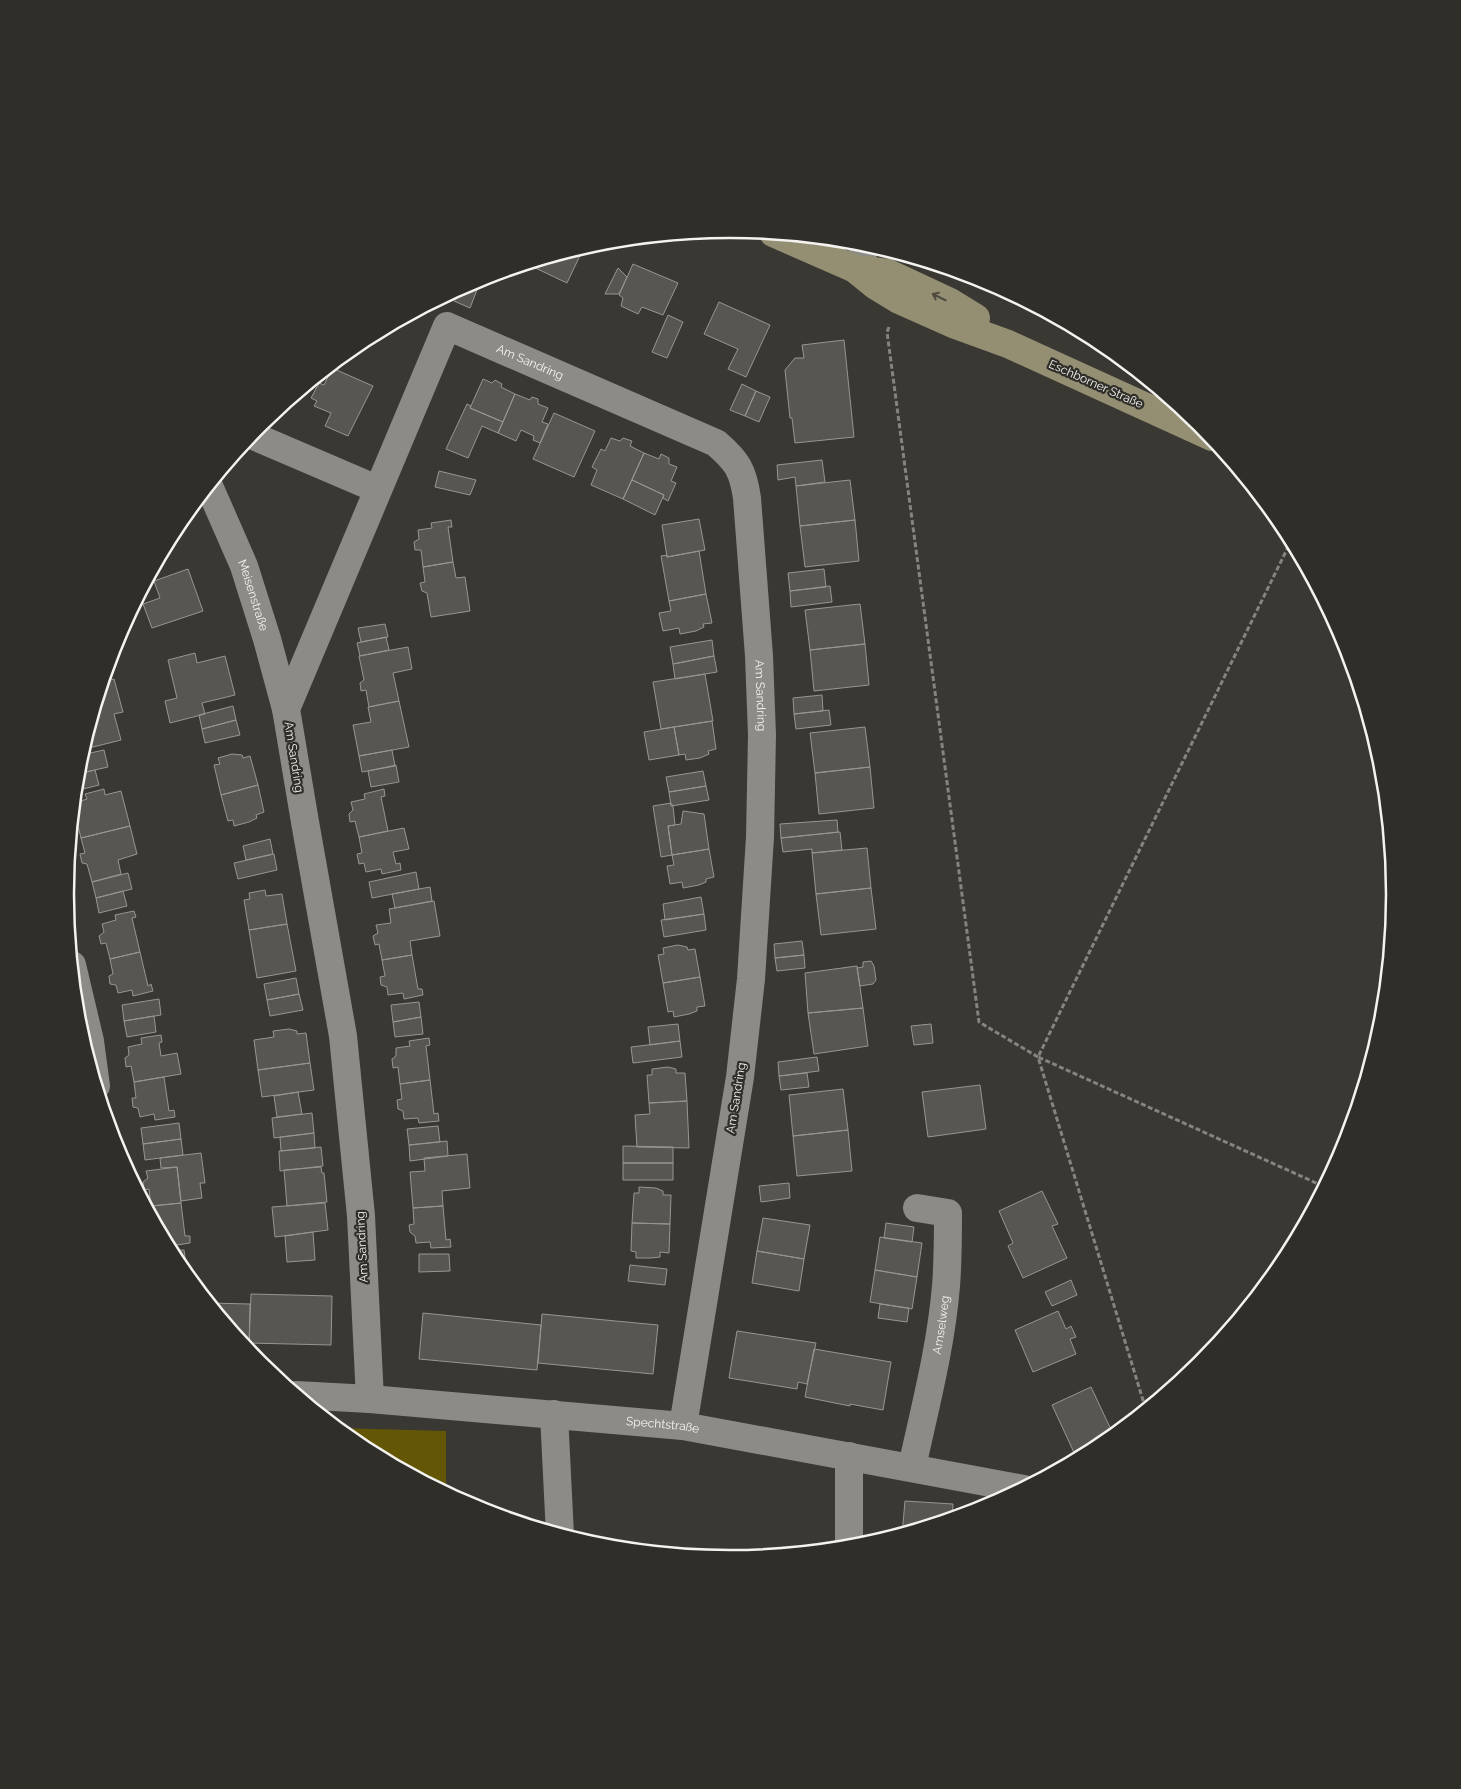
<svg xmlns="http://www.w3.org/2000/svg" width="1461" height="1789" font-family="Raleway,sans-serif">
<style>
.green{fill:#635604}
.building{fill:#575651;stroke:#979690}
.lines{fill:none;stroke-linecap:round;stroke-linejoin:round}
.path{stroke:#85847f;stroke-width:3;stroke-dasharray:5 2.5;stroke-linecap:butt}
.street{stroke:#8c8b85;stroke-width:28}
.secondary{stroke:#948f72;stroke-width:28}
.oneway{stroke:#4d4b3f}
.labels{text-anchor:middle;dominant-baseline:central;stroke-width:4.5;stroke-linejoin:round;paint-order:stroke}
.street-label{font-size:12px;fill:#f4f3f0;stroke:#2f2e29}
.rim{fill:none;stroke:#f4f3f0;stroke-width:2.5}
</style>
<rect width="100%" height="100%" fill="#393833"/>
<!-- green -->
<path class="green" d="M 336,1428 L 446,1431 L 446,1493 L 361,1448 Z"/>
<!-- building -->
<path class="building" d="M 584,247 L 567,283 L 527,264 Z
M 633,264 L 678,283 L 663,315 L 642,307 L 638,314 L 621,306 L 623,298 L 619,295 Z
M 618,268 L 627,277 L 619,294 L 605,294 Z
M 475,280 L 480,282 L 470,308 L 454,301 L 459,289 Z
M 719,302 L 770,325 L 746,377 L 728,369 L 738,349 L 704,334 Z
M 668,315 L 683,322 L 667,358 L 652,352 Z
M 844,340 L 854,437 L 795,443 L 792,418 L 790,418 L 785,370 L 795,358 L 804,358 L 802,345 Z
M 342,357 L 336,370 L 332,368 L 327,377 L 320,374 Z
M 332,368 L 373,386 L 348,436 L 325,426 L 331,413 L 314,406 L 317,401 L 311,398 L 319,383 L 324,385 Z
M 483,379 L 492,383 L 495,380 L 502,384 L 501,387 L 515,394 L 503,422 L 470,408 Z
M 742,384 L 756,391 L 745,416 L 730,410 Z
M 756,391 L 770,397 L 759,422 L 745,416 Z
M 515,394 L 530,400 L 532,397 L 538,399 L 538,404 L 548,408 L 542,422 L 548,424 L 540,443 L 533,440 L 534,436 L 521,430 L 516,441 L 498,433 Z
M 467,404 L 471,406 L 470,408 L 503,422 L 498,433 L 482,426 L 468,458 L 446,449 Z
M 554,413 L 595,431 L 574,477 L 533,459 Z
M 611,438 L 620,441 L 623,438 L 632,441 L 630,446 L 644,453 L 623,499 L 591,485 L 597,470 L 592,467 L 601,449 L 605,451 Z
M 644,453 L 659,459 L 661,454 L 669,458 L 669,464 L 677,467 L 671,481 L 676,483 L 668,501 L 663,498 L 664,495 L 632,480 Z
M 822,460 L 825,482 L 796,486 L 795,477 L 778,480 L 777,465 Z
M 439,471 L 476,480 L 470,495 L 435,487 Z
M 632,480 L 664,495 L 655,515 L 623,499 Z
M 850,480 L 855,520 L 800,526 L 796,486 Z
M 699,519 L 705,550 L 667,557 L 662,525 Z
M 451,520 L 452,527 L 448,527 L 453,562 L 423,567 L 421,550 L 415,550 L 414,542 L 419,539 L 418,530 L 432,528 L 431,523 Z
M 855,520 L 859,561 L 805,567 L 800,526 Z
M 699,551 L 706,594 L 669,601 L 661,556 L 667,555 L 667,557 Z
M 453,562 L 456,578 L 465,577 L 470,611 L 431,617 L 427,593 L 422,591 L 420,583 L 425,582 L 423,567 Z
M 188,569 L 203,611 L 152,628 L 143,604 L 160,598 L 154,581 Z
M 824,569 L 826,587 L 790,591 L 788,573 Z
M 830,586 L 832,602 L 791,607 L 790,591 Z
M 706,594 L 712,623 L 703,624 L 704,627 L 696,631 L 680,634 L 679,628 L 663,631 L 659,613 L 671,611 L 669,601 Z
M 860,604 L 865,644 L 810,650 L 805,610 Z
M 385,624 L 388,637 L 361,642 L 358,628 Z
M 386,637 L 389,650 L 360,656 L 357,643 Z
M 712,640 L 714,656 L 673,664 L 670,647 Z
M 865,644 L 869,685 L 814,691 L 810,650 Z
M 408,647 L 412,669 L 393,673 L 399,701 L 369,707 L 366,690 L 361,691 L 360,683 L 364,680 L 359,656 Z
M 195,653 L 197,663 L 225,656 L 235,695 L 202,703 L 205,714 L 170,723 L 165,701 L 177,698 L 168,660 Z
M 714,656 L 717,672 L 675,679 L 673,664 Z
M 705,674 L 713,721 L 661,729 L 653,682 Z
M 114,679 L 123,712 L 114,714 L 121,740 L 85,749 L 84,744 L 103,682 Z
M 822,695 L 823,711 L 794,714 L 793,698 Z
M 399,701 L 409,747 L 359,756 L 353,725 L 371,722 L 368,707 Z
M 233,706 L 236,720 L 202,729 L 199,715 Z
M 829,710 L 831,725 L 796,729 L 794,714 Z
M 236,720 L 240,735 L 205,743 L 202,729 Z
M 712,721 L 716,749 L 708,751 L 709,754 L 700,758 L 686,760 L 685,754 L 679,755 L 674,727 Z
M 674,727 L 679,755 L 649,760 L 644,732 Z
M 865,727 L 870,767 L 815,773 L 810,733 Z
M 104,750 L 108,767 L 77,774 L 81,755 Z
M 392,750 L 395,766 L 362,772 L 359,756 Z
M 232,754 L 242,755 L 243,758 L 250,756 L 258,785 L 221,795 L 214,765 L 220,764 L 218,758 Z
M 396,765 L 399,782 L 371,787 L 368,771 Z
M 870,767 L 874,808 L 819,814 L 815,773 Z
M 95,770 L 99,785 L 75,791 L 77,774 Z
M 703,771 L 706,786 L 669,792 L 666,777 Z
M 258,785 L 264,812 L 256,815 L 257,818 L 249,822 L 234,826 L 233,820 L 228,821 L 221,795 Z
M 706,786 L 709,800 L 671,806 L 669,792 Z
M 104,789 L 105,795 L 121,791 L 130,826 L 81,838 L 77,822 L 72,823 L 74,803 L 87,799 L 85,794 Z
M 384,789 L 385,796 L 381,797 L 388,831 L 359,837 L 355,821 L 350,822 L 349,814 L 353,810 L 351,802 L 365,799 L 364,794 Z
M 671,803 L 673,806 L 675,825 L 668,826 L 672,855 L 661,857 L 653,806 Z
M 683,811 L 704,814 L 709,849 L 672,855 L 668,826 L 681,824 Z
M 837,820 L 838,832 L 781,838 L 780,824 Z
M 130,826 L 137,854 L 118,860 L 121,874 L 92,882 L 87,864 L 82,863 L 80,854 L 85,853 L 81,838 Z
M 404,828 L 409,849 L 393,852 L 396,864 L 400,863 L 401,870 L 382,874 L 381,869 L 366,872 L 364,863 L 359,864 L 357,854 L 362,853 L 359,837 Z
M 840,832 L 842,850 L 812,853 L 812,849 L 783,852 L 781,838 Z
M 270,839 L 273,854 L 246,860 L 243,846 Z
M 867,848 L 871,888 L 816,894 L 812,853 Z
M 709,849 L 714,877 L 706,879 L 706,882 L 699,885 L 683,888 L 682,882 L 670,884 L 667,866 L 674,865 L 672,855 Z
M 274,854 L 277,870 L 238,879 L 234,863 Z
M 416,872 L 419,889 L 372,898 L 369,882 Z
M 128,873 L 132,889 L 96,898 L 92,882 Z
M 430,887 L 432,901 L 395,908 L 392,894 Z
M 871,888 L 876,929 L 821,935 L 816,894 Z
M 265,890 L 266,896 L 282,894 L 287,924 L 249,930 L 244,900 L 250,899 L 249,893 Z
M 123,891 L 127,906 L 99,913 L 96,898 Z
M 701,897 L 704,914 L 665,920 L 663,904 Z
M 434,901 L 440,936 L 410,941 L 412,955 L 382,960 L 379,944 L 375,945 L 373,936 L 378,933 L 376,925 L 391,923 L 389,909 Z
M 134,911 L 136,917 L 132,918 L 140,952 L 110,959 L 106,943 L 101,944 L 99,936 L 104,932 L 102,924 L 116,920 L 115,915 Z
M 704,914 L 706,930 L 664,937 L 661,920 Z
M 287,924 L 296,971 L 257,978 L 249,930 Z
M 802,941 L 804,955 L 775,958 L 774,944 Z
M 678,945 L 687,947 L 688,950 L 695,949 L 700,977 L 663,983 L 658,955 L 664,954 L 663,948 Z
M 140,952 L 148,986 L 151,984 L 153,991 L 133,996 L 132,990 L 118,993 L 116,985 L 110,984 L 109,976 L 113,974 L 110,959 Z
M 412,955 L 418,989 L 422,989 L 423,995 L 404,999 L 403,993 L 388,995 L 387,987 L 381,985 L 380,977 L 385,976 L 382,960 Z
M 804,955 L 805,968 L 777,971 L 775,958 Z
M 871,961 L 874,966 L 876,980 L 873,984 L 860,986 L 857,968 L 863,967 L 863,962 Z
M 857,966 L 863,1008 L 808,1013 L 805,973 Z
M 700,977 L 705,1006 L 697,1007 L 697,1011 L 689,1014 L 674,1017 L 673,1011 L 668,1012 L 663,983 Z
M 296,978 L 299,994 L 267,1000 L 264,984 Z
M 299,994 L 303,1010 L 270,1016 L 267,1000 Z
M 159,999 L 161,1015 L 124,1021 L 122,1005 Z
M 419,1002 L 421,1017 L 393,1022 L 391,1005 Z
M 863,1008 L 868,1046 L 814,1054 L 808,1013 Z
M 154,1016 L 156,1032 L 127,1037 L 124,1021 Z
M 421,1017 L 423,1034 L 395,1037 L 393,1022 Z
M 678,1024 L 680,1041 L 650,1045 L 648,1027 Z
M 931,1024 L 933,1043 L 914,1045 L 911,1026 Z
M 289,1029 L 297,1031 L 297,1034 L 306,1033 L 310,1063 L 258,1070 L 254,1040 L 274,1037 L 273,1031 Z
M 161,1035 L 162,1042 L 159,1043 L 161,1056 L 177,1053 L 181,1074 L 134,1082 L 131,1066 L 126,1067 L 125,1058 L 129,1055 L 128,1047 L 142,1044 L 141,1038 Z
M 429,1038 L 430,1045 L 426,1046 L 430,1080 L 400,1084 L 398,1067 L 393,1068 L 392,1059 L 396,1056 L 396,1048 L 410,1046 L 409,1041 Z
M 680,1041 L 682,1057 L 633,1063 L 631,1047 Z
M 817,1057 L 819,1071 L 779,1076 L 778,1062 Z
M 310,1063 L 314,1090 L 262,1097 L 258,1070 Z
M 668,1067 L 676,1069 L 676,1073 L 685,1073 L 687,1101 L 649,1103 L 647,1075 L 652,1075 L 652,1069 Z
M 807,1073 L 809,1087 L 781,1090 L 779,1076 Z
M 164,1077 L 169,1111 L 174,1110 L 175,1117 L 155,1120 L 154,1114 L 140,1117 L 138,1108 L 133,1107 L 132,1098 L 136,1098 L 134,1082 Z
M 430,1080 L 434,1114 L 438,1113 L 439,1121 L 419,1123 L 418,1118 L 404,1119 L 403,1111 L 398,1109 L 397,1100 L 402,1099 L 400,1084 Z
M 980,1085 L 986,1129 L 928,1137 L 922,1092 Z
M 843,1089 L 848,1130 L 793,1136 L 789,1095 Z
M 298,1092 L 302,1114 L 277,1117 L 274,1096 Z
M 687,1101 L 689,1148 L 637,1147 L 635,1115 L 650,1114 L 649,1103 Z
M 312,1113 L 314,1133 L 274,1138 L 272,1118 Z
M 179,1123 L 181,1139 L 143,1144 L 141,1128 Z
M 438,1126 L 440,1142 L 409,1145 L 407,1129 Z
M 848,1130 L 852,1171 L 797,1176 L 793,1136 Z
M 314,1133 L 315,1148 L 281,1151 L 280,1137 Z
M 181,1139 L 183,1155 L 145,1160 L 143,1144 Z
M 447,1141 L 448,1156 L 410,1161 L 409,1145 Z
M 623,1146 L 673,1147 L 673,1163 L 623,1163 Z
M 321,1147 L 323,1166 L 280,1171 L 279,1151 Z
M 201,1153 L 205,1183 L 200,1183 L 202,1198 L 181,1201 L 177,1167 L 161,1168 L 160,1158 Z
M 467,1154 L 470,1188 L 442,1191 L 443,1206 L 413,1208 L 410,1172 L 425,1171 L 424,1158 Z
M 623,1163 L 673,1163 L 673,1180 L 623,1180 Z
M 177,1167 L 181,1203 L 151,1206 L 149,1189 L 144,1190 L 143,1182 L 148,1178 L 146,1171 Z
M 321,1167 L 322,1173 L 324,1173 L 327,1202 L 287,1206 L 284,1170 Z
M 789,1183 L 790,1198 L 761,1202 L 759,1186 Z
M 639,1187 L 656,1188 L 663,1191 L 663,1195 L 671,1195 L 670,1224 L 632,1223 L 634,1193 L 639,1193 Z
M 1042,1191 L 1058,1224 L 1052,1226 L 1067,1258 L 1023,1278 L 1008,1246 L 1013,1243 L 999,1211 Z
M 181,1203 L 185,1236 L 190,1236 L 190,1243 L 170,1246 L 169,1240 L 164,1240 L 152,1218 L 151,1206 Z
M 325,1203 L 328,1230 L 275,1237 L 272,1207 Z
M 443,1206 L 446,1240 L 450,1239 L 451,1247 L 431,1248 L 430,1242 L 416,1243 L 415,1236 L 410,1232 L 409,1225 L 414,1224 L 413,1208 Z
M 763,1218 L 810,1225 L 804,1259 L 757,1251 Z
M 632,1223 L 670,1224 L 669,1253 L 660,1252 L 660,1257 L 651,1258 L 636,1258 L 636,1252 L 631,1251 Z
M 886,1223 L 914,1227 L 912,1242 L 884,1238 Z
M 313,1232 L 315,1260 L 287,1262 L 285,1236 Z
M 880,1237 L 922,1243 L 917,1277 L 875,1270 Z
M 184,1250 L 187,1271 L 183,1271 L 170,1251 Z
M 757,1251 L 804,1259 L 799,1291 L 752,1283 Z
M 419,1254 L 449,1254 L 450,1271 L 419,1272 Z
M 630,1265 L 667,1269 L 665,1285 L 628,1281 Z
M 875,1270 L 917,1277 L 912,1309 L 870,1302 Z
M 1071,1280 L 1077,1295 L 1052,1306 L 1045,1292 Z
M 251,1294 L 332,1296 L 331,1345 L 249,1343 Z
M 209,1303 L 250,1304 L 249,1352 Z
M 880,1304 L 909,1308 L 907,1322 L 878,1318 Z
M 1058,1311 L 1066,1329 L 1071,1326 L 1076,1337 L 1070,1339 L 1076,1354 L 1033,1372 L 1015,1330 Z
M 423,1313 L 541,1325 L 537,1370 L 419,1359 Z
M 542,1314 L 658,1325 L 653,1374 L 538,1363 Z
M 737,1331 L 816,1343 L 807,1384 L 798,1382 L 797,1389 L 729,1378 Z
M 814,1349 L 891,1362 L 883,1410 L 850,1404 L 850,1406 L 805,1397 Z
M 1091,1387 L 1114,1436 L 1100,1448 L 1077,1459 L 1052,1405 Z
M 905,1501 L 953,1504 L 952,1519 L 902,1535 Z"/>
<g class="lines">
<!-- path -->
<path class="path" d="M 889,327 L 887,332 L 979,1022 L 1038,1057 L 1146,1410
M 1292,539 L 1038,1057 L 1325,1187"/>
<!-- street -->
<g class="street">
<path d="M 855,269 L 867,244"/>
<path d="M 251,435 L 377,489"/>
<path id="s1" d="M 209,486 L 244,566 L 267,639 L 286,709"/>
<path d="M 72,965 L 90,1041 L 96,1086"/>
<path id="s2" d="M 296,1395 L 370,1399 L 683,1426 L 1024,1489"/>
<path id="s3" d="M 370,1399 L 361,1216 L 343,1036 L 305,822 L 286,709 L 447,326 L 716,443 C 737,461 743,470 747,498 L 759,656 L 762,735 L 760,837 L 751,979 L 740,1077 L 683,1426"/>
<path d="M 554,1414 L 560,1535"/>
<path d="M 849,1456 L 849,1548"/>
<path id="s4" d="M 912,1467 C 925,1407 941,1347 946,1286 C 948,1261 948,1237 948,1213 L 917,1208"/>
</g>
<!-- secondary -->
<path class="secondary" d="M 773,233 L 855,269 L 876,286 L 899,300 L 953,324 L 1008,344 L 1212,437
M 865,270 L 888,273 L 950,302 L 976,318"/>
</g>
<!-- one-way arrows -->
<defs><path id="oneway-shaft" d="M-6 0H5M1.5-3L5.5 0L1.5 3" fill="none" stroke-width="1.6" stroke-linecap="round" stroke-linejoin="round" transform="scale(1.25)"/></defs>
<use class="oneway" href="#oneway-shaft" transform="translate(939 297) rotate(-154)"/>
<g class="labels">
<!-- street labels -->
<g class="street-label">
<text stroke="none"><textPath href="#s3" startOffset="1202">Am Sandring</textPath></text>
<text transform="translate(1096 384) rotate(24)">Eschborner Straße</text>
<text stroke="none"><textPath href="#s1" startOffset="118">Meisenstraße</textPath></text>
<text stroke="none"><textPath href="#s3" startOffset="1668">Am Sandring</textPath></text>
<text transform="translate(294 757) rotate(81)">Am Sandring</text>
<text transform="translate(736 1098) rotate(-81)">Am Sandring</text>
<text transform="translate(362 1247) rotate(-93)">Am Sandring</text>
<text stroke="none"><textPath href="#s4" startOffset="145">Amselweg</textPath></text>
<text stroke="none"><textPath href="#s2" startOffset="368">Spechtstraße</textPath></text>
</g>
</g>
<!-- crop -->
<path d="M0 0H1461V1789H0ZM74 894a656 656 0 1 1 1312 0a656 656 0 1 1-1312 0Z" fill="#2f2e29" fill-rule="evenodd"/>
<path class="rim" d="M74 894a656 656 0 1 1 1312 0a656 656 0 1 1-1312 0Z"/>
</svg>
